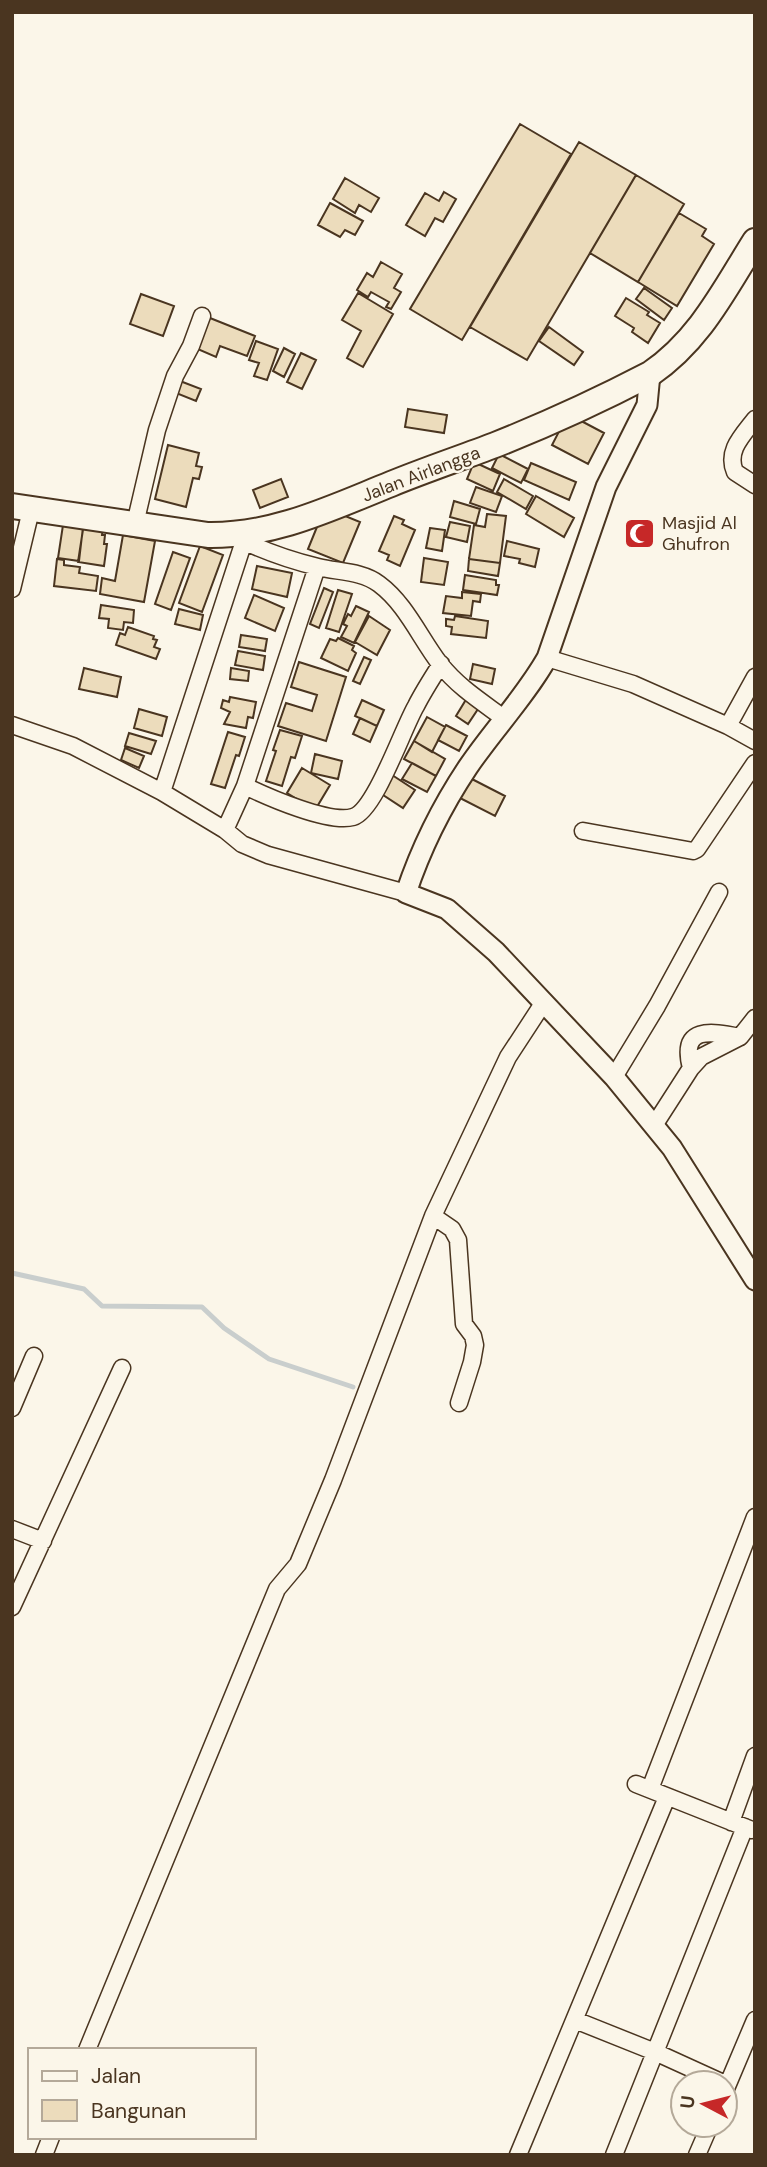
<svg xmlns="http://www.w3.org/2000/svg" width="767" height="2167" font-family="'DM Sans',sans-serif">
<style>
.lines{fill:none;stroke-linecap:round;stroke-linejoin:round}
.stream{stroke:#c9cecd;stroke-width:5}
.building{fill:#ecdcbc;stroke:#4a3520;stroke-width:2}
.minor-casing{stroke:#4a3520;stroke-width:19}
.tertiary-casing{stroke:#4a3520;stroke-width:23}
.primary-casing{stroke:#4a3520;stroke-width:28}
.minor{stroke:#fbf6e9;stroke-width:16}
.tertiary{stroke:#fbf6e9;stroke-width:19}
.primary{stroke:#fbf6e9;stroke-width:24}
.labels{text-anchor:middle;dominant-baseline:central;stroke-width:5;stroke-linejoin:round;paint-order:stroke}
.street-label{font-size:18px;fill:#4a3520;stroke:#fbf6e9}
.poi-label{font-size:18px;fill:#4a3520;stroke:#fbf6e9;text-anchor:start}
</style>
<rect width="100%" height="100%" fill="#fbf6e9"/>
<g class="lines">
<!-- stream -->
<path class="stream" d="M 12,1273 L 84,1289 L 102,1306 L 202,1307 L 224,1328 L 269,1359 L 353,1387"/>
</g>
<!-- building -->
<path class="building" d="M 520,124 L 571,154 L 462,340 L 410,309 Z
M 579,142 L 636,175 L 527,360 L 470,327 Z
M 636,175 L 684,204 L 638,282 L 590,253 Z
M 345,178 L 379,198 L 371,212 L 359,205 L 355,213 L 333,199 Z
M 444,192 L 456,199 L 443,222 L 435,218 L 425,236 L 406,225 L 425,193 L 439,201 Z
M 330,203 L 363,221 L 355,235 L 345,230 L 340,237 L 318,225 Z
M 679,213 L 706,229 L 702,236 L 714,244 L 677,306 L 638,282 Z
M 381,262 L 402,274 L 394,288 L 401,292 L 391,309 L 386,307 L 389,302 L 371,292 L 368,297 L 357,290 L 367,273 L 373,277 Z
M 644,288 L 672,308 L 664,320 L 636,299 Z
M 358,293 L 393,314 L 363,367 L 347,358 L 361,331 L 342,320 Z
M 141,294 L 174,306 L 163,336 L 130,324 Z
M 626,298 L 649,312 L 647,315 L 660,323 L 648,343 L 632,332 L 634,328 L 615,316 Z
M 205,316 L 255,336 L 247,356 L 220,346 L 216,357 L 193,347 Z
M 549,327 L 583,352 L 574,365 L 539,341 Z
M 256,341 L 278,349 L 267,380 L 254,376 L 259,363 L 249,360 Z
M 284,348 L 295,354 L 284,377 L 273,371 Z
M 301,353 L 316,360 L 302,389 L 287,382 Z
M 180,381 L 201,389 L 196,401 L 176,393 Z
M 408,409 L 447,415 L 444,433 L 405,427 Z
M 568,414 L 604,433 L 588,464 L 552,445 Z
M 168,445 L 199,453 L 196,466 L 202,467 L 199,479 L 193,478 L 186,507 L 155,499 Z
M 499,454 L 528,469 L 521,483 L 492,468 Z
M 474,462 L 500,474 L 493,491 L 467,479 Z
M 531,463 L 576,482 L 569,500 L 524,480 Z
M 281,479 L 288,497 L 260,508 L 253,490 Z
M 504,479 L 533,496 L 526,509 L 497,492 Z
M 476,487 L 502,496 L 496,512 L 470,503 Z
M 536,496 L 574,518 L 564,537 L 526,514 Z
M 454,501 L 480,509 L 476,524 L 450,517 Z
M 333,511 L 360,522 L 343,563 L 308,549 L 321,517 Z
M 487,514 L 506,516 L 500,563 L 469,559 L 474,525 L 485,527 Z
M 394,516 L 404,520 L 402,524 L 415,530 L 400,566 L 387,560 L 389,555 L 379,551 Z
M 450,522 L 470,526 L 467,542 L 446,537 Z
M 84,523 L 103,526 L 102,535 L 105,535 L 104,544 L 107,544 L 104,566 L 78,562 Z
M 63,525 L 83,527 L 79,561 L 58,558 Z
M 430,528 L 445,530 L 442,551 L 426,548 Z
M 123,535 L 155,541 L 144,602 L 100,594 L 102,578 L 115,581 Z
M 507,541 L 539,549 L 535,567 L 519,563 L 520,559 L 504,556 Z
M 200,546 L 223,555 L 202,612 L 179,603 Z
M 173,552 L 190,558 L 171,610 L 155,604 Z
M 424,558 L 448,562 L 444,585 L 421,582 Z
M 57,559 L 64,560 L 64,565 L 80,567 L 79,573 L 98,576 L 96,591 L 54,586 Z
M 469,559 L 500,563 L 498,576 L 468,571 Z
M 257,566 L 292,573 L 287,597 L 252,589 Z
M 465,575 L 496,580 L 496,585 L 499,585 L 497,595 L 463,590 Z
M 324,588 L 333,592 L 319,628 L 310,624 Z
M 338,590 L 352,594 L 339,632 L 326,628 Z
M 462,592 L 481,594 L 480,602 L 473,601 L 471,616 L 443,613 L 446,596 L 462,598 Z
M 254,595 L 284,608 L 275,631 L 245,618 Z
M 101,605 L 134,610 L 133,623 L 124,622 L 123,630 L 108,628 L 109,619 L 99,618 Z
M 356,606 L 369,612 L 354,643 L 341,637 L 347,626 L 343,624 L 348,614 L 351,616 Z
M 179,609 L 203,615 L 200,630 L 175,624 Z
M 369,616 L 390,630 L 377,655 L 355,642 Z
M 455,616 L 488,621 L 486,638 L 451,634 L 452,627 L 446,626 L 446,619 L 454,620 Z
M 128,627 L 154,636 L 153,639 L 157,640 L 154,647 L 160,649 L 156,659 L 116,645 L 120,633 L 125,635 Z
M 241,635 L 267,639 L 265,651 L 239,647 Z
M 338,638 L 354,646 L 352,650 L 356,653 L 348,671 L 321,658 L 330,639 L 336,641 Z
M 238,651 L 265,656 L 263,670 L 235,665 Z
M 364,657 L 371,660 L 360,684 L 353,681 Z
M 299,662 L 346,677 L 326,741 L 278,726 L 286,703 L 312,711 L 317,695 L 291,687 Z
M 473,664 L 495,669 L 492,684 L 470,679 Z
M 84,668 L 121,677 L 117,697 L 79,689 Z
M 231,668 L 249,671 L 248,681 L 230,679 Z
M 230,697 L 256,702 L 253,718 L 248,717 L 246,728 L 224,724 L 230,712 L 221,708 L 223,700 L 229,702 Z
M 467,698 L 480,706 L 468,724 L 456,716 Z
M 362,700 L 384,710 L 377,726 L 355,716 Z
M 139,709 L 167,717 L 162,736 L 134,728 Z
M 427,717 L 445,727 L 432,752 L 414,741 Z
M 360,718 L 377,726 L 370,742 L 353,734 Z
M 446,725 L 467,736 L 459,751 L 438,740 Z
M 280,730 L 302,736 L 295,758 L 291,757 L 282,786 L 266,781 L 276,751 L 273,750 Z
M 228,732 L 245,737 L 239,756 L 236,755 L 225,788 L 211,784 Z
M 129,733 L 156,741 L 151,754 L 125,746 Z
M 414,741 L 445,759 L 436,776 L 404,759 Z
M 125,748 L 144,756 L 139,768 L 121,760 Z
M 315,754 L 342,761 L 338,779 L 311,773 Z
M 412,763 L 436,776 L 427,792 L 402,779 Z
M 302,768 L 330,785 L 315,810 L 287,793 Z
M 389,773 L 415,790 L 403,808 L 377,791 Z
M 468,777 L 505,796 L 495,816 L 458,797 Z"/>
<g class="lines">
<defs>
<path id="minor" d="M 755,419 C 742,436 726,451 735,472 L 755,485
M 135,524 L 157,430 L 175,376 L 191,346 L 202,316
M 233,536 C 259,549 289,560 318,567 C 338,572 362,571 379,584 C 406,604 420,638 440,664 C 458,687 482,702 505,719
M 12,589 L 31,510
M 547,658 L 633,684 L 728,726 L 755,741
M 12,725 L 73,746 L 162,792 L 225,830 L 242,844 L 268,855 L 406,893
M 728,726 L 755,677
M 245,786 C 268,797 329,824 353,817 C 375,811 403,728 416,706 C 423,692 432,678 441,664
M 162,792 L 244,541
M 225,830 L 245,786 L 317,567
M 583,831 L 693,851 L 697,849 L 755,763
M 691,1068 L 701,1057 L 740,1037
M 614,1077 L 657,1006 L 719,892
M 655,1124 L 691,1068 C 680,1026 710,1031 740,1037 L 755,1018
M 433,1216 L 452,1229 L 458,1240 L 464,1324 L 473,1336 L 475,1345 L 472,1362 L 459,1403
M 12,1408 L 34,1356
M 12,1529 L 43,1541
M 12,1607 L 122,1368
M 636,1784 L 752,1830
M 650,1789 L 755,1517
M 731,1822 L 755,1756
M 575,2020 L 655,2052 L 723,2083
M 87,2050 L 277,1589 L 298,1564 L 333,1480 L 433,1216 L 508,1057 L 544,1002
M 725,2091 L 755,2020
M 44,2155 L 51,2137
M 518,2155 L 667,1797
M 614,2155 L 745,1827
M 697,2155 L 710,2125"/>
<path id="tertiary" d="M 650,374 L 647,405 L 606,487 L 547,658 C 525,697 493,730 468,767 C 442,806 421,848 406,893 L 447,909 L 496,952 L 614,1077 L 672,1148 L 755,1280"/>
<path id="primary" d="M 12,506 L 208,535 C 274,536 331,508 391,484 C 425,470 461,458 495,445 C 548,424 600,400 650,374 C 700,340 724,290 755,241"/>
</defs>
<!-- minor casing -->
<use href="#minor" class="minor-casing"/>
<!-- tertiary casing -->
<use href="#tertiary" class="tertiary-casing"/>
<!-- primary casing -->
<use href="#primary" class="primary-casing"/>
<!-- minor -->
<use href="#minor" class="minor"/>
<!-- tertiary -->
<use href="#tertiary" class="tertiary"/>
<!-- primary -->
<use href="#primary" class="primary"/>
</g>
<!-- icons -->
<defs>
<symbol id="mosque-square" viewBox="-11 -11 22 22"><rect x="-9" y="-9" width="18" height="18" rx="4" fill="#c62828" stroke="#fbf6e9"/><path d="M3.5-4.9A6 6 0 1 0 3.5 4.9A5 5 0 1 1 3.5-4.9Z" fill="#fff"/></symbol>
</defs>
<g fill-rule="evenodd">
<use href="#mosque-square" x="622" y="516" width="35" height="35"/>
</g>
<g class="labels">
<!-- street labels -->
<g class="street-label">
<text transform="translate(421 474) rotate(-21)">Jalan Airlangga</text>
</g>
<!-- poi labels -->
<g class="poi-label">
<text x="662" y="523">Masjid Al<tspan x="662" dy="21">Ghufron</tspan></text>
</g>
</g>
<!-- border -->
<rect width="767" height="2167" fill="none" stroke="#4a3520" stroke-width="28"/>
<!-- legend -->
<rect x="28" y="2048" width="228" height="91" fill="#fbf6e9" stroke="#b4a999" stroke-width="2"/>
<rect x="42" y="2071" width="35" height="10" fill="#fbf6e9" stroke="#b4a999" stroke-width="2"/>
<text x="91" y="2083" font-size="21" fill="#4a3520">Jalan</text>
<rect x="42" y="2100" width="35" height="21" fill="#ecdcbc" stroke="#b4a999" stroke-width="2"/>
<text x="91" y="2118" font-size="21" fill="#4a3520">Bangunan</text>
<!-- north arrow -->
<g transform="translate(704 2104) rotate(277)"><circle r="33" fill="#fbf6e9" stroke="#b4a999" stroke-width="2"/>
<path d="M0-5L12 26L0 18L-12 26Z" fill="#c62828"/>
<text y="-10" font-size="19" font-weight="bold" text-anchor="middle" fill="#4a3520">U</text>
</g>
</svg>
